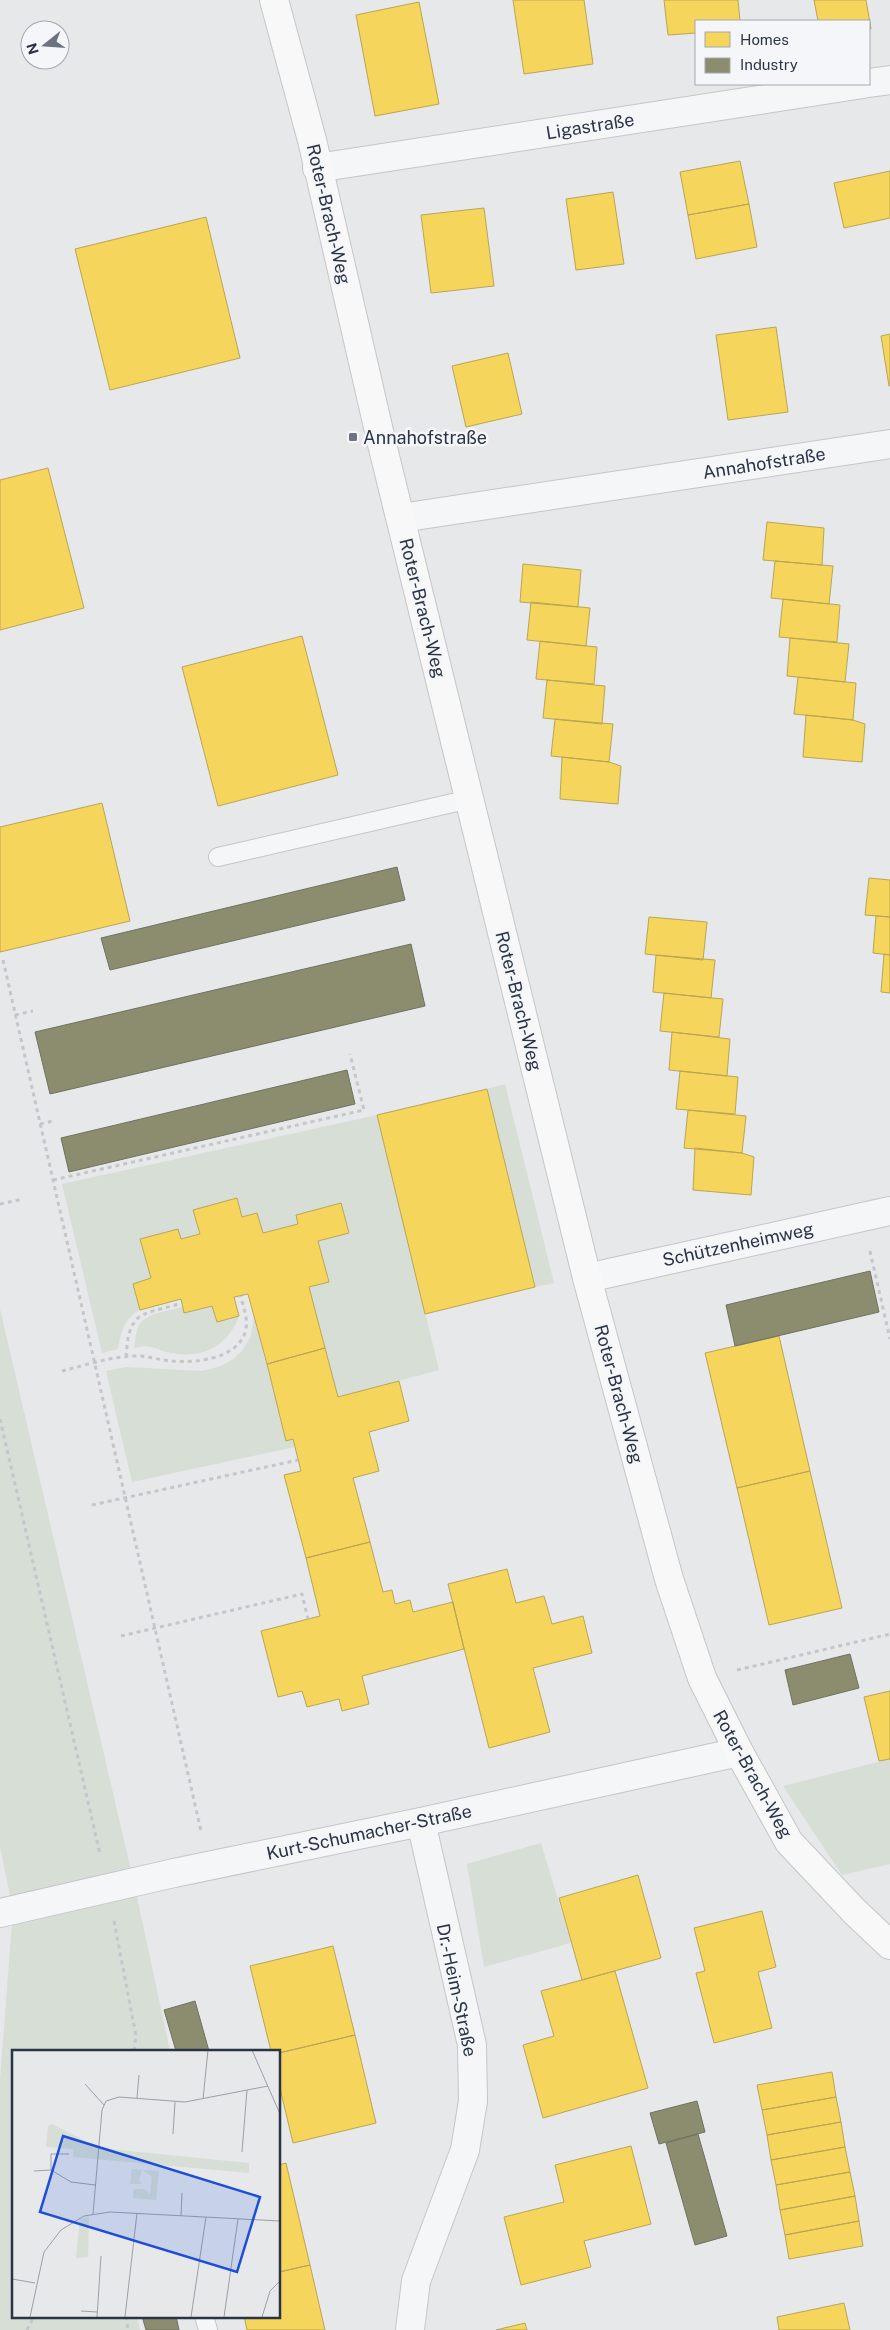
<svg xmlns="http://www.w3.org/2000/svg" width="890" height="2330" font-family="'Public Sans',sans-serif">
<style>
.green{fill:#d6ded6}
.homes{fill:#f6d55c;stroke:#b9a555}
.industry{fill:#8c8c6e;stroke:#6f7262}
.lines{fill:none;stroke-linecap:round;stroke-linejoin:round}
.lane-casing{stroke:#c4c6c8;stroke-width:20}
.street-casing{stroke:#c4c6c8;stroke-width:30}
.secondary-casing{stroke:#c4c6c8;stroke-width:30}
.path{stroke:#c5c6ca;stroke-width:3;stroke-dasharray:4 4;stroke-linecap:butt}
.lane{stroke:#f5f6f7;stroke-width:18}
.street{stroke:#f5f6f7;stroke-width:28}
.secondary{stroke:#f8f8f8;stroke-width:28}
.poi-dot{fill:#6c737f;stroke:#f4f6f9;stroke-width:2}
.labels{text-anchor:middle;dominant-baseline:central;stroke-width:5;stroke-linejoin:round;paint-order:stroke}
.street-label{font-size:18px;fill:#2b3445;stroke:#f4f6f9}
.poi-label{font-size:18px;fill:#2b3445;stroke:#f4f6f9;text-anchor:start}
.inset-road{fill:none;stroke:#9ba0a8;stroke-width:1}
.view{fill:#1d4ed8;fill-opacity:0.15;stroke:#1d4ed8;stroke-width:2.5}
.inset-edge{fill:none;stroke:#2b3445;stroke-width:2.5}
</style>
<rect width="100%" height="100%" fill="#e6e8ea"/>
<!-- green -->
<path class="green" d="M 505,1084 L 554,1283 L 535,1287 L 487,1089 Z
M 377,1115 L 439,1370 L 338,1397 L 309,1287 L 329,1281 L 318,1241 L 340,1203 L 296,1215 L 298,1224 L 263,1233 L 242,1217 L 237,1199 L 200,1234 L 181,1239 L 177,1229 L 141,1239 L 151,1278 L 133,1284 L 140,1310 C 124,1318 121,1333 118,1349 L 102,1353 L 62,1184 Z
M 212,1306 L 217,1322 L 239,1316 C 227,1348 200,1360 167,1352 C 152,1348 151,1344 134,1348 C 135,1341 136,1333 138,1327 C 144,1313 169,1311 182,1307 L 184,1313 Z
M 0,1309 L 134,1883 L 170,2051 L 14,2051 L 14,2316 L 137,2316 L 140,2330 L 0,2330 L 0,2079 L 13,1910 L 0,1847 Z
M 254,1317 L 286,1440 L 293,1439 L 295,1447 L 132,1482 L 106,1371 L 126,1367 L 202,1371 L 221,1366 L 232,1360 L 242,1351 L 251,1336 Z
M 890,1759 L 890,1864 L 842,1875 L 783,1786 Z
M 541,1843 L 571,1943 L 484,1967 L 467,1864 Z"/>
<!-- homes -->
<path class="homes" d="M 513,0 L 584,0 L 593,64 L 524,74 Z
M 664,0 L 738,0 L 740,21 L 696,21 L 696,33 L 668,35 Z
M 814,0 L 866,0 L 871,29 L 869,29 L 869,21 L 818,21 Z
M 419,2 L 439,104 L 375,116 L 356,15 Z
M 740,161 L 749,204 L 688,215 L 680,172 Z
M 890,171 L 890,218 L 844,228 L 834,183 Z
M 613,192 L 624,264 L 576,270 L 566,199 Z
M 749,204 L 757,247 L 696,259 L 688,215 Z
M 484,208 L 494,286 L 431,293 L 421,215 Z
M 206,217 L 240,358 L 110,390 L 75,249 Z
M 776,327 L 788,412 L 728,420 L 716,335 Z
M 890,334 L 890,386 L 889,386 L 881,336 Z
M 508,353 L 522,414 L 466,427 L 452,366 Z
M 48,468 L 84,608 L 0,630 L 0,480 Z
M 767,522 L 824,528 L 822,565 L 763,560 Z
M 775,561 L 833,566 L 829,604 L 771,598 Z
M 523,564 L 581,570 L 578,607 L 520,602 Z
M 783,599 L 840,605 L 837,642 L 779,637 Z
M 531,602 L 590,608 L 586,646 L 527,640 Z
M 302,636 L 338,775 L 218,806 L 182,667 Z
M 790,638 L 849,644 L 845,682 L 787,676 Z
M 540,641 L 597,647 L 594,684 L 536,679 Z
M 798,677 L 856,683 L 853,720 L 794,714 Z
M 547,680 L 605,686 L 602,724 L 543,718 Z
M 806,715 L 853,720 L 865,724 L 862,762 L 803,757 Z
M 555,719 L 613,724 L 609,762 L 551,756 Z
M 562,757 L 609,762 L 621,766 L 618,804 L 560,799 Z
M 102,803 L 130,921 L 0,952 L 0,827 Z
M 869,878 L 890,880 L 890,917 L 865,915 Z
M 876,916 L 890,917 L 890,955 L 873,953 Z
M 649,917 L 707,922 L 703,960 L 645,954 Z
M 884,954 L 890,955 L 890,993 L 881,992 Z
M 656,955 L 715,960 L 711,998 L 653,992 Z
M 664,993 L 723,999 L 719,1037 L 660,1031 Z
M 672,1032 L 730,1039 L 727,1076 L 669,1070 Z
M 680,1071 L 738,1077 L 735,1114 L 676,1109 Z
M 487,1089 L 535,1287 L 425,1314 L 377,1115 Z
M 688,1110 L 746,1116 L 742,1153 L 684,1148 Z
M 695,1148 L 742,1153 L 754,1157 L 751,1195 L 693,1190 Z
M 237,1198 L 242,1217 L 257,1213 L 263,1233 L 298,1224 L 296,1215 L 341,1203 L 349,1233 L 318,1241 L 329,1282 L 309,1287 L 325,1348 L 267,1364 L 248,1294 L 234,1297 L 239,1316 L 217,1322 L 212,1306 L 184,1313 L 181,1299 L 140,1310 L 133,1284 L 151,1278 L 140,1239 L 178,1229 L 181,1239 L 200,1234 L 193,1210 Z
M 779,1336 L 810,1471 L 737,1488 L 705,1353 Z
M 325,1348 L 338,1397 L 399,1381 L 409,1421 L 369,1432 L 379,1471 L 353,1478 L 370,1542 L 306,1558 L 284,1475 L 301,1471 L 293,1439 L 286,1441 L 267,1364 Z
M 810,1471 L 842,1608 L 769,1625 L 737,1488 Z
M 370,1542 L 383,1592 L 392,1590 L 395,1604 L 410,1600 L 413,1612 L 453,1602 L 464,1649 L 362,1676 L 369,1704 L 342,1711 L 339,1699 L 307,1707 L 302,1691 L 278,1697 L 261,1631 L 320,1616 L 306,1558 Z
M 507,1569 L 516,1603 L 544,1596 L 552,1624 L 583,1616 L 592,1653 L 533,1668 L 550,1732 L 489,1748 L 448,1584 Z
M 890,1691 L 890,1759 L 879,1761 L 864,1697 Z
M 638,1875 L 661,1958 L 582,1980 L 559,1898 Z
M 762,1911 L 776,1967 L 758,1972 L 772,2028 L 714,2043 L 696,1973 L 705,1971 L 694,1928 Z
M 333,1946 L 355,2035 L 279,2053 L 271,2051 L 250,1966 Z
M 615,1971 L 648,2088 L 543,2118 L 523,2045 L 554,2036 L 541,1991 Z
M 355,2035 L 376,2123 L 293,2143 L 279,2084 L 279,2053 Z
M 832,2072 L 836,2097 L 762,2110 L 757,2085 Z
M 836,2097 L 841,2122 L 767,2135 L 762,2110 Z
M 841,2122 L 845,2147 L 771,2160 L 767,2135 Z
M 631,2146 L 651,2224 L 584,2241 L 591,2267 L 521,2285 L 504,2217 L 564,2202 L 555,2165 Z
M 845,2147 L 850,2172 L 776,2185 L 771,2160 Z
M 286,2163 L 310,2265 L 279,2272 L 279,2165 Z
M 850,2172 L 855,2196 L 780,2210 L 776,2185 Z
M 855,2196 L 859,2221 L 785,2235 L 780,2210 Z
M 859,2221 L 863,2246 L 789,2259 L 785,2235 Z
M 310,2265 L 325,2330 L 247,2330 L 244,2316 L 279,2316 L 279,2272 Z
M 844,2303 L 850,2330 L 779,2330 L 777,2317 Z
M 525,2323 L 527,2330 L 496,2330 Z"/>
<!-- industry -->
<path class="industry" d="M 397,867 L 405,900 L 110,970 L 101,938 Z
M 411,944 L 425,1006 L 50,1094 L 35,1032 Z
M 347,1070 L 355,1104 L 69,1172 L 61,1138 Z
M 870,1271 L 879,1312 L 735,1346 L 726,1305 Z
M 850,1654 L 859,1688 L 793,1705 L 785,1670 Z
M 195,2001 L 209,2051 L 176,2051 L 164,2010 Z
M 697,2101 L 705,2132 L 659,2144 L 650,2113 Z
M 698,2134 L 727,2236 L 695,2245 L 666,2143 Z
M 142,2316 L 176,2316 L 179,2330 L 146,2330 Z"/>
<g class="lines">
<defs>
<path id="lane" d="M 218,857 L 470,799
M 204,2316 L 208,2330"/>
<path id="street" d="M 869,83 L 890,80
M 317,168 L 863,84
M 401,518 L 890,444
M 587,1278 L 890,1211
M 0,1913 L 174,1873 L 421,1822 L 739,1752
M 410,2330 L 416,2281 L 465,2150 L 473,2101 L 472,2045 L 421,1822"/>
<path id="secondary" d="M 274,0 L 312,140 L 381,440 L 587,1278 L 669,1579 L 702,1678 L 739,1752 L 789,1842 L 854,1911 L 890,1945"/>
</defs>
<!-- lane casing -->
<use href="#lane" class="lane-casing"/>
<!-- street casing -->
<use href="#street" class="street-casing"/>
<!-- secondary casing -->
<use href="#secondary" class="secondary-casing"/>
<!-- path -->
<path class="path" d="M 3,960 L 201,1831
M 15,1015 L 33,1011
M 40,1124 L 53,1121
M 53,1180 L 364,1110 L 350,1054
M 0,1204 L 23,1199
M 870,1251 L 890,1339
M 126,1357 C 129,1314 137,1315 176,1305 L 175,1300
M 62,1371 C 86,1365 112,1356 137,1356 C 148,1356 159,1360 171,1361 C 194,1363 235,1360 245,1333 C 249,1321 244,1307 240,1296
M 0,1419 L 100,1854
M 92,1505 L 298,1460
M 121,1636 L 302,1594 L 308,1619
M 737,1670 L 890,1634
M 114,1921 L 136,2036 L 134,2051
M 126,2316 L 128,2330
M 27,2330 L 34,2316"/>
<!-- lane -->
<use href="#lane" class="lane"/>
<!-- street -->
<use href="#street" class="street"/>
<!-- secondary -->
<use href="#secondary" class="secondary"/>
</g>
<!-- markers -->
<rect class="poi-dot" x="348" y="432" width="10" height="10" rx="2.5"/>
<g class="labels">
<!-- street labels -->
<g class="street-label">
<text transform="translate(590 126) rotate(-9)">Ligastraße</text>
<text transform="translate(329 214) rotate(77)">Roter-Brach-Weg</text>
<text transform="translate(764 463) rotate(-9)">Annahofstraße</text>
<text transform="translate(423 608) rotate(76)">Roter-Brach-Weg</text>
<text transform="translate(519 1001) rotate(76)">Roter-Brach-Weg</text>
<text transform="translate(738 1244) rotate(-12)">Schützenheimweg</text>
<text transform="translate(619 1394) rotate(75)">Roter-Brach-Weg</text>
<text transform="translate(753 1774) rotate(61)">Roter-Brach-Weg</text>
<text transform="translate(369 1832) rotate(-12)">Kurt-Schumacher-Straße</text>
<text transform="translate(457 1990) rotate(78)">Dr.-Heim-Straße</text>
</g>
<!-- poi labels -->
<g class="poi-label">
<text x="363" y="437">Annahofstraße</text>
</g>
</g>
<!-- overview -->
<g transform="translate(12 2050)">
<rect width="268" height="268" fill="#e6e8ea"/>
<path d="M 40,74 L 87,98 L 237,113 L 237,123 L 61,107 L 61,99 L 34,97 L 36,76 ZM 120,119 L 130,120 L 127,130 L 130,134 L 118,134 ZM 131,120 L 147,121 L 144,150 L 121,148 L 122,139 L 132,139 L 138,144 L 140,127 ZM 77,167 L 76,207 L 64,208 L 68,169 Z" fill="#d6ded6"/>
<path class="inset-road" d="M 240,0 L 268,64M 73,34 L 92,55M 125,48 L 127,25M 191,49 L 196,0M 161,84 L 163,52M 230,102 L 235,40M 39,120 L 39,104 L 57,104M 22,121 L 39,120 L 59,132 L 83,135M 81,164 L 90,60 L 94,51 L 107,47 L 173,52 L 256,36M 169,166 L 170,143M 0,229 L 23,233M 69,261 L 85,262M 18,267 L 32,202 L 49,180 L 72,166 L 98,162 L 268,171M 85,267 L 89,206M 113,267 L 125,163M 179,267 L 194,167M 212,267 L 226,169M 250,267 L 258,241 L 268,231"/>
<path class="view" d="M 51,86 L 248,147 L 225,222 L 28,162 Z"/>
<rect width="268" height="268" class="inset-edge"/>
</g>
<!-- legend -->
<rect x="695" y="20" width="175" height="65" fill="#f4f6f9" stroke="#a4a8b1"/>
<rect x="705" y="32" width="25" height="15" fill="#f6d55c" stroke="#a4a8b1"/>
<text x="740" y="45" font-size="15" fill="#2b3445">Homes</text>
<rect x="705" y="58" width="25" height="15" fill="#8c8c6e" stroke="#a4a8b1"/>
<text x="740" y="70" font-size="15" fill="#2b3445">Industry</text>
<!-- north arrow -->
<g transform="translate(45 45) rotate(253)"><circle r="24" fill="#f4f6f9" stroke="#a4a8b1"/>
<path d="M0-4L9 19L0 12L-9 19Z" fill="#6c737f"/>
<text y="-8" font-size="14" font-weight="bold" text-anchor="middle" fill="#2b3445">N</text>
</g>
</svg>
